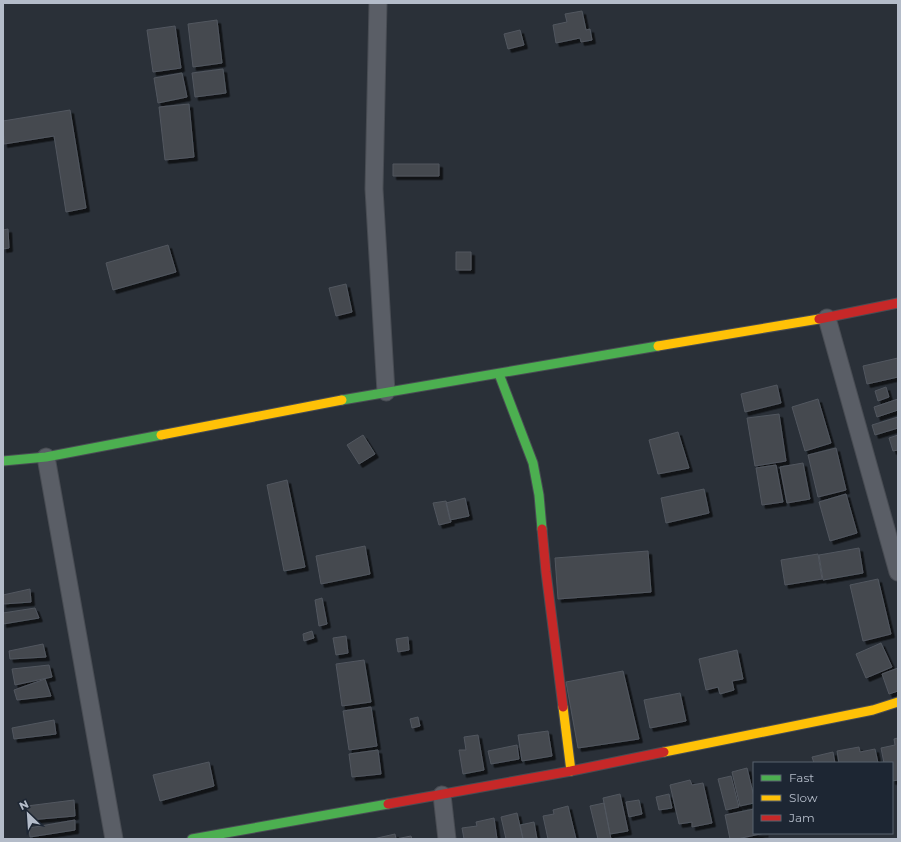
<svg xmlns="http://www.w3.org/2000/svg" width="901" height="842" font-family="Montserrat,sans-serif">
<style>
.building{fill:#444950;stroke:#52575f;filter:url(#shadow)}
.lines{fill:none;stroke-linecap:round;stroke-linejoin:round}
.street-casing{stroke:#484c53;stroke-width:19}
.fast-casing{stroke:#484c53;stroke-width:11}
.slow-casing{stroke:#484c53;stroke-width:11}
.jam-casing{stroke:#484c53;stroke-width:11}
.street{stroke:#5a5e66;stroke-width:17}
.fast{stroke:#4caf50;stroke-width:9}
.slow{stroke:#ffc107;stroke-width:9}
.jam{stroke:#c62828;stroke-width:9}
</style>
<defs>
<filter id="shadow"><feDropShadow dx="3.5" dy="3.5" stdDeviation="0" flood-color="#0009"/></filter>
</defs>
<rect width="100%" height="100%" fill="#2a3038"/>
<!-- building -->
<path class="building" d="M 582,11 L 586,30 L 590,29 L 592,40 L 581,42 L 580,38 L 556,43 L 553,25 L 567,22 L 565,14 Z
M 217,20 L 222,63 L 193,67 L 188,24 Z
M 175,26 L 181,68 L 153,72 L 147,30 Z
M 520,30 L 524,45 L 508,49 L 504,34 Z
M 223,69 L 226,93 L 195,97 L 192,73 Z
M 182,73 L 187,97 L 158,103 L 154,78 Z
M 189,104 L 194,157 L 165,160 L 159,107 Z
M 70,110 L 86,208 L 66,212 L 54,136 L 4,144 L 3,121 Z
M 393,164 L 439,164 L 439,176 L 393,176 Z
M 8,229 L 9,248 L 3,249 L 3,230 Z
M 168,245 L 176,272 L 113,290 L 106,263 Z
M 456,252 L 471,252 L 471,270 L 456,270 Z
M 346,284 L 352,312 L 336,316 L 329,288 Z
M 898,358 L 898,377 L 867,384 L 863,366 Z
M 777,385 L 781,403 L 745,412 L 741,394 Z
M 886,387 L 889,397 L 878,401 L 875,391 Z
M 818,399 L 831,443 L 805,451 L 792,407 Z
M 898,399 L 898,410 L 877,417 L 874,407 Z
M 779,414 L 786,461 L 755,466 L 747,418 Z
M 898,417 L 898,428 L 875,435 L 872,425 Z
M 678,432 L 689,468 L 658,474 L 649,440 Z
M 363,435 L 375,454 L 359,464 L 347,445 Z
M 898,435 L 898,450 L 893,451 L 889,438 Z
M 836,448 L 846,490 L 818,497 L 808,455 Z
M 803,463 L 810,499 L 787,503 L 780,467 Z
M 776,465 L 783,502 L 762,505 L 756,468 Z
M 287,480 L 305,567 L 284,571 L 267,485 Z
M 704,489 L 709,513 L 666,523 L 661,498 Z
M 846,494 L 857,533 L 830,541 L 819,502 Z
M 465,498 L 469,516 L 450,520 L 446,503 Z
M 446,501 L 451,522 L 439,525 L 433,503 Z
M 365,546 L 370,574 L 321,584 L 316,556 Z
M 859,548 L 863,573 L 823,580 L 819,555 Z
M 648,551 L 651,592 L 558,599 L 555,558 Z
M 818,554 L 822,579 L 785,585 L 781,560 Z
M 878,579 L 891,634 L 863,641 L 850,585 Z
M 30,589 L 31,602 L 3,604 L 3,595 Z
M 322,598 L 327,624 L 319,626 L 315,600 Z
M 35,608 L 39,618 L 3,624 L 3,613 Z
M 312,631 L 314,638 L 304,641 L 303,634 Z
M 346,636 L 348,653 L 336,655 L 333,638 Z
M 408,637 L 409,650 L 398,652 L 396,639 Z
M 881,643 L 892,667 L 866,678 L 856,654 Z
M 43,644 L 46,657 L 10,659 L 9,651 Z
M 737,650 L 743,679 L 732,681 L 734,690 L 720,694 L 718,687 L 706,690 L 699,659 Z
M 364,660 L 371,702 L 342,706 L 336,664 Z
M 49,665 L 52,677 L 15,685 L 12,669 Z
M 898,668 L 898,691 L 889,694 L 882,674 Z
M 623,671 L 639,739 L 578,748 L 566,682 Z
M 45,679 L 51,696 L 17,700 L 14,690 Z
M 680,693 L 686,721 L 650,728 L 644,700 Z
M 371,707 L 377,746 L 349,750 L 343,711 Z
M 418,717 L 420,726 L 412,728 L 410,719 Z
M 54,720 L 56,734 L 14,739 L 12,728 Z
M 548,731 L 552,756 L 522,761 L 518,735 Z
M 478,735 L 484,770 L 463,774 L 459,750 L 466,750 L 464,737 Z
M 898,738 L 898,780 L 892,781 L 892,763 L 884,763 L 881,748 L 895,745 L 894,739 Z
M 517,745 L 519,759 L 491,764 L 488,751 Z
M 859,747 L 860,752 L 875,749 L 878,763 L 839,763 L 837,751 Z
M 378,750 L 381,774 L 352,777 L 349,754 Z
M 833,752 L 835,763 L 814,763 L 812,757 Z
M 209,762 L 214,786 L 160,801 L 153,775 Z
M 747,768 L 754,797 L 754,803 L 740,806 L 732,772 Z
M 731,776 L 739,807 L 726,810 L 718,779 Z
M 690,780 L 692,785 L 703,783 L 712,823 L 692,827 L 692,822 L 679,824 L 670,785 Z
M 620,794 L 628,831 L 610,834 L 603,798 Z
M 669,794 L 672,808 L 659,810 L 656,797 Z
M 74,800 L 75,816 L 29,820 L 27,806 Z
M 639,800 L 642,814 L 629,817 L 626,802 Z
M 604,803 L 610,834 L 611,839 L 598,839 L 590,806 Z
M 568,806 L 576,839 L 548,839 L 543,816 L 554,814 L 553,810 Z
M 754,809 L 754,833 L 765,833 L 737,839 L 730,839 L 725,815 Z
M 517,813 L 523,839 L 506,839 L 501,817 Z
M 494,818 L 497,839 L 464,839 L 462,828 L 477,826 L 476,822 Z
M 75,820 L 75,830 L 30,837 L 29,828 Z
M 534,822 L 537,839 L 523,839 L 520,825 Z
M 395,834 L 396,839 L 411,836 L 412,839 L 373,839 Z"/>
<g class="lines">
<defs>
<path id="street" d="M 378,3 L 374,189 L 386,392
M 827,318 L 898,572
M 46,457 L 114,839
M 442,795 L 447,839"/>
<path id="fast" d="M 499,374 L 533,463 L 539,495 L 542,529
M 342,400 L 658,346
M 3,461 L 46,457 L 161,435
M 192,839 L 388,804"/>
<path id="slow" d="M 658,346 L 819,319
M 161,435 L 342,400
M 563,707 L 571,771
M 664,752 L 873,710 L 898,702"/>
<path id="jam" d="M 819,319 L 898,303
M 542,529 L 546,572 L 563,707
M 388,804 L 571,771 L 664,752"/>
</defs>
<!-- street casing -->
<use href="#street" class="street-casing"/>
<!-- fast casing -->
<use href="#fast" class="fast-casing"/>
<!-- slow casing -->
<use href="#slow" class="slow-casing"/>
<!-- jam casing -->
<use href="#jam" class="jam-casing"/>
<!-- street -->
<use href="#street" class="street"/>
<!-- fast -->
<use href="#fast" class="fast"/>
<!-- slow -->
<use href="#slow" class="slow"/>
<!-- jam -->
<use href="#jam" class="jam"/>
</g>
<!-- border -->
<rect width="901" height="842" fill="none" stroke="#b4bcc9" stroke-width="8"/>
<!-- legend -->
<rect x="753" y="762" width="140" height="72" fill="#1d2633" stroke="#59626f"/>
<rect x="761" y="775" width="20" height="6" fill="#4caf50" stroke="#59626f"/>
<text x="789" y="782" font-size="12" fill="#b4bcc9">Fast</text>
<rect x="761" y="795" width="20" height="6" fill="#ffc107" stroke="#59626f"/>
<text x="789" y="802" font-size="12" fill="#b4bcc9">Slow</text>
<rect x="761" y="815" width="20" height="6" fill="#c62828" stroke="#59626f"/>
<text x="789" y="822" font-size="12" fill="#b4bcc9">Jam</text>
<!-- north arrow -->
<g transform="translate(28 814) rotate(335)" stroke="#1d2633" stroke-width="3" paint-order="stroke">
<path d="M0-3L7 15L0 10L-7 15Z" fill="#b4bcc9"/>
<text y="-6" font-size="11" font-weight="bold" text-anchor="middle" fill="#b4bcc9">N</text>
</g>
</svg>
